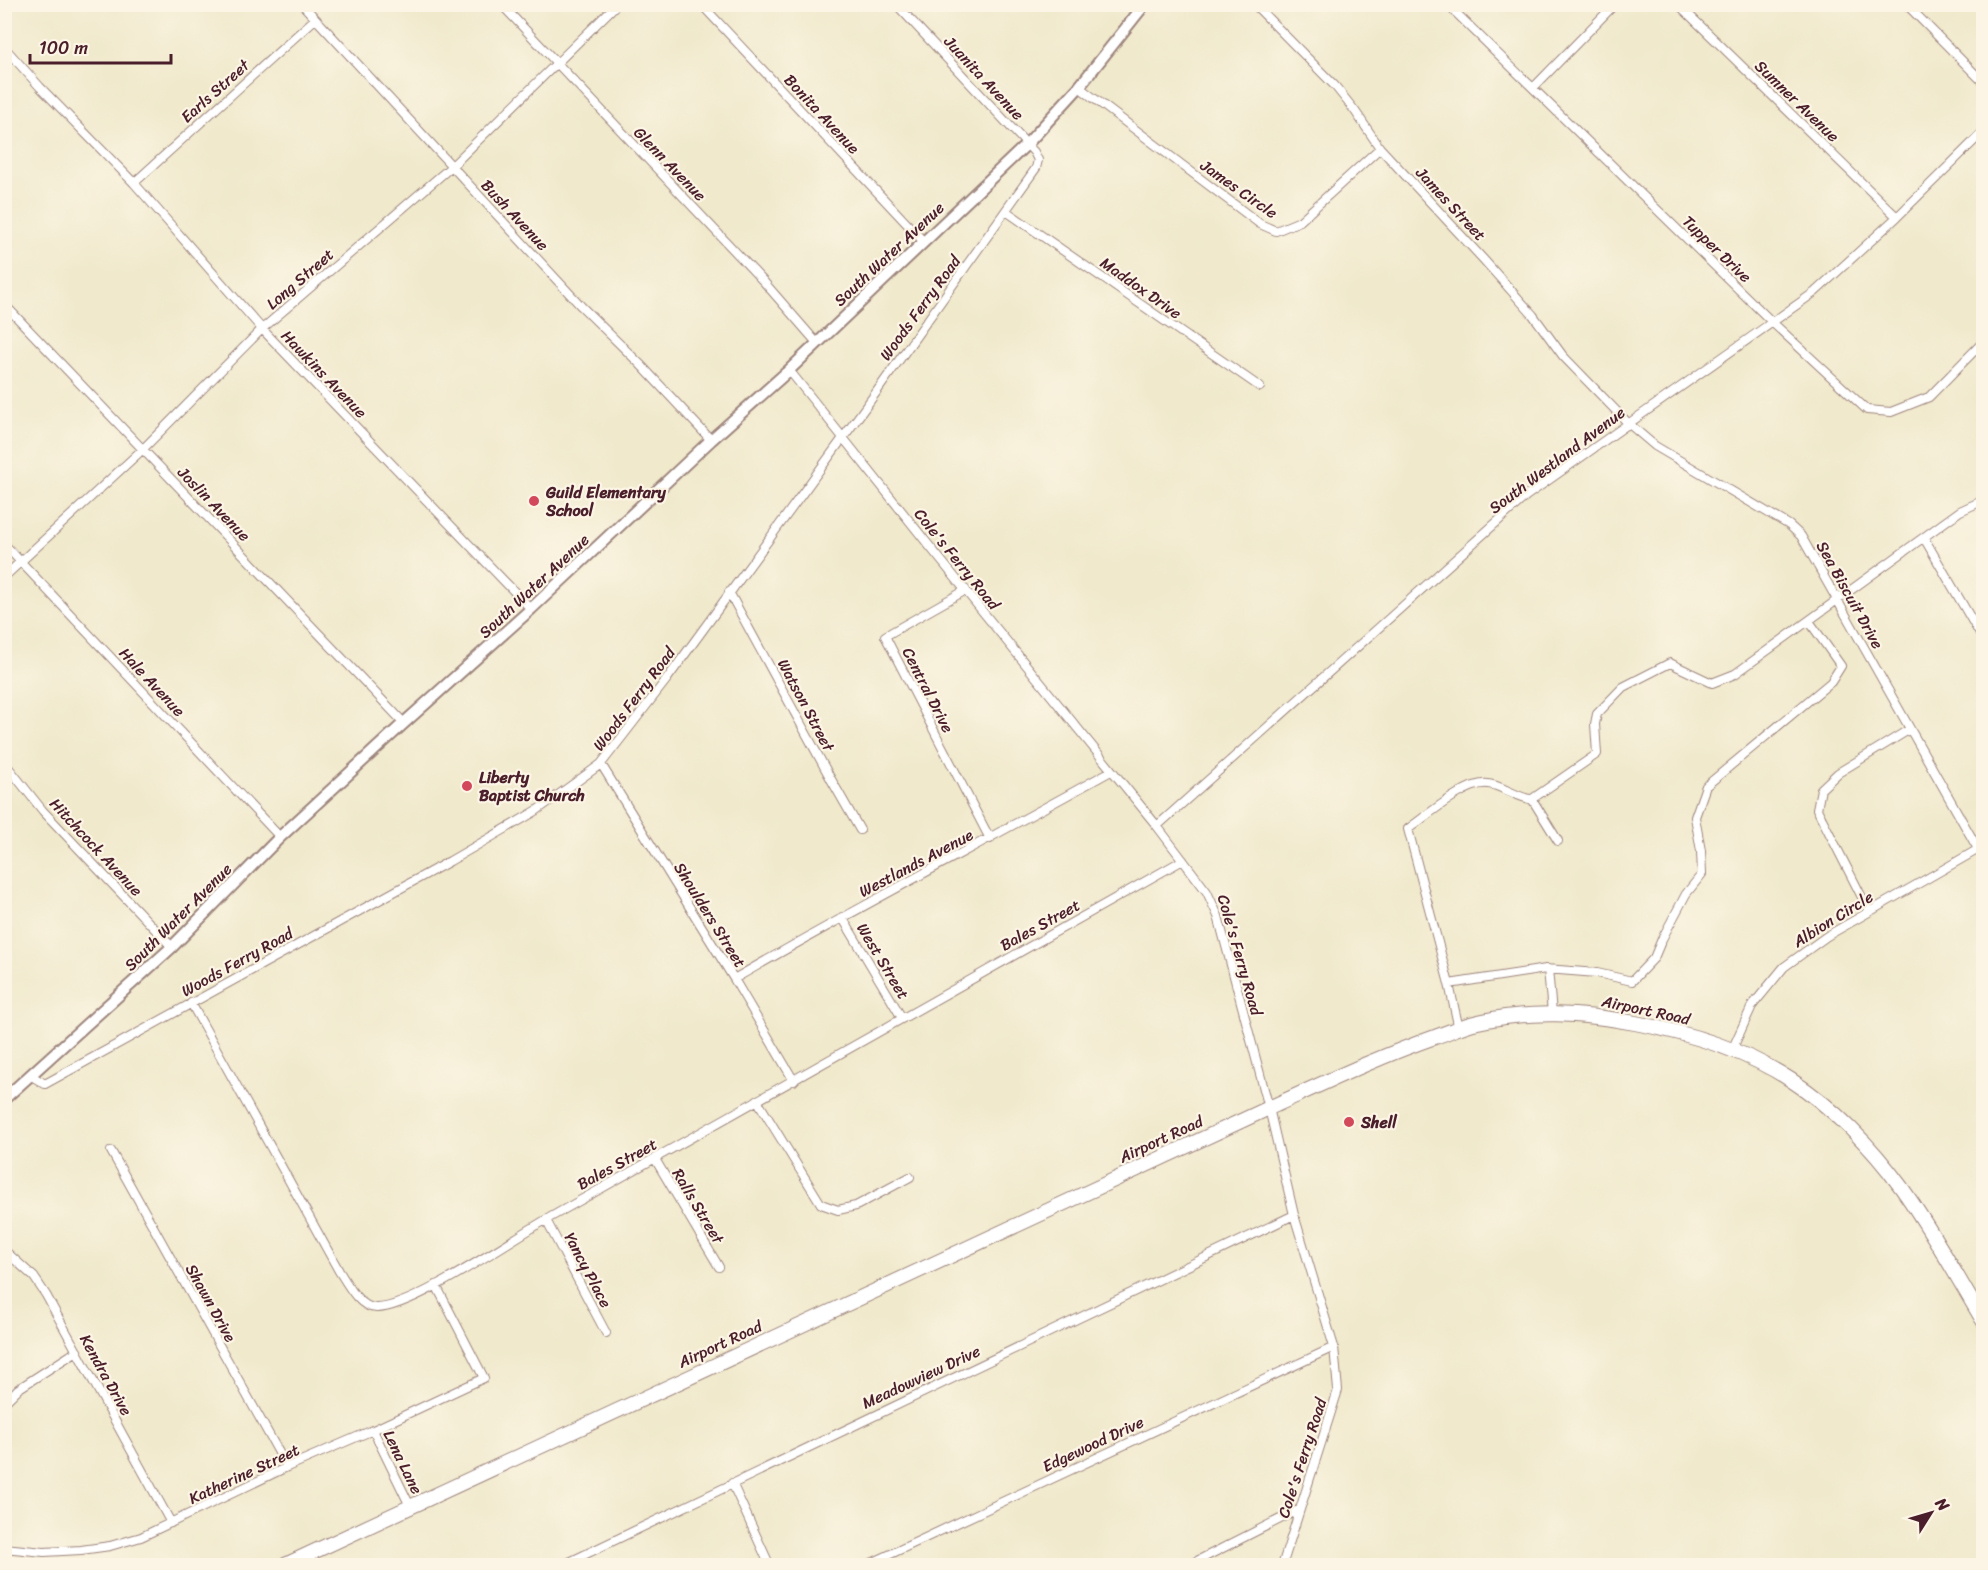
<svg xmlns="http://www.w3.org/2000/svg" width="1988" height="1570" font-family="Sriracha,sans-serif">
<style>
.lines{fill:none;stroke-linecap:round;stroke-linejoin:round}
.street-casing{stroke:#9d847c;stroke-width:10}
.secondary-casing{stroke:#9d847c;stroke-width:14}
.highway-casing{stroke:#9d847c;stroke-width:16}
.street{stroke:#fff;stroke-width:8}
.secondary{stroke:#fff;stroke-width:10}
.highway{stroke:#fff;stroke-width:14}
.poi-dot{fill:#d1495b;stroke:#fcf5e5;stroke-width:2}
.labels{text-anchor:middle;dominant-baseline:central;stroke-width:4.5;stroke-linejoin:round;paint-order:stroke}
.street-label{font-size:16px;fill:#4a1f2b;stroke:#fcf5e5}
.poi-label{font-size:16px;font-weight:bold;fill:#4a1f2b;stroke:#fcf5e5;text-anchor:start}
</style>
<rect width="100%" height="100%" fill="#fcf5e5"/>
<filter id="ink" filterUnits="userSpaceOnUse"><feTurbulence type="fractalNoise" baseFrequency=".0167" numOctaves="2"/><feDisplacementMap in="SourceGraphic" scale="12" xChannelSelector="R" yChannelSelector="G"/><feConvolveMatrix kernelMatrix="1 2 1 2 8 2 1 2 1" color-interpolation-filters="sRGB"/></filter>
<filter id="wash" filterUnits="userSpaceOnUse"><feTurbulence type="fractalNoise" baseFrequency=".008" numOctaves="4" result="noise"/><feDisplacementMap in="SourceGraphic" scale="24" xChannelSelector="R" yChannelSelector="G"/><feGaussianBlur stdDeviation="1.35" result="paint"/><feColorMatrix in="noise" values="0 0 0 0 0 0 0 0 0 0 0 0 0 0 0 0 0 1.4 0 .05"/><feComposite in="paint" operator="in"/></filter>
<g filter="url(#wash)">
<rect width="100%" height="100%" fill="#f0e9cc"/>
</g>
<g filter="url(#ink)">
<g class="lines">
<defs>
<path id="street" d="M 302,4 L 581,306 L 641,365 L 711,440
M 501,4 L 764,282 L 817,343
M 701,4 L 924,242
M 1254,4 L 1335,86 L 1355,111 L 1380,148 L 1483,259 L 1533,315 L 1563,356 L 1628,423 L 1655,446 L 1789,525 L 1801,536 L 1978,849
M 1447,4 L 1773,323 L 1867,410 L 1891,412 L 1929,397 L 1984,341
M 1678,4 L 1897,217
M 1906,4 L 1984,83
M 4,47 L 40,87 L 134,183 L 262,329 L 531,609
M 1079,87 L 1260,224 L 1276,231 L 1300,221 L 1380,148
M 1533,88 L 1615,4
M 134,183 L 315,19
M 1006,211 L 1260,387
M 4,304 L 404,723
M 789,370 L 931,548 L 1157,826 L 1207,892 L 1218,916 L 1269,1108 L 1294,1215 L 1334,1347 L 1338,1390 L 1282,1566
M 1924,538 L 1984,641
M 4,544 L 280,837
M 4,577 L 143,449 L 262,329 L 452,166 L 617,4
M 966,590 L 885,636 L 990,839
M 729,592 L 832,781 L 860,830
M 4,762 L 43,811 L 172,947
M 601,764 L 734,979 L 794,1081
M 1532,799 L 1558,841
M 1157,826 L 1526,496 L 1815,292 L 1897,217 L 1984,131
M 1869,911 L 1817,809 L 1821,789 L 1838,773 L 1910,729
M 842,917 L 902,1018
M 1548,969 L 1552,1013
M 734,979 C 858,907 986,841 1111,771
M 1449,984 L 1546,969 L 1597,973 L 1632,981 L 1654,958 L 1662,939 L 1686,894 L 1702,874 L 1701,851 L 1695,817 L 1706,786 L 1831,682 L 1841,666 L 1809,621
M 191,1003 L 339,1271 C 347,1283 359,1308 376,1308 C 412,1309 513,1238 549,1218 C 760,1099 971,979 1183,860
M 1459,1029 L 1449,984 L 1408,829 C 1427,816 1466,781 1488,784 C 1501,785 1522,800 1532,799 L 1597,754 L 1595,724 L 1597,714 L 1623,687 L 1670,663 L 1712,683 L 1735,674 L 1960,511 L 1984,500
M 1732,1050 L 1752,1006 L 1784,967 L 1827,936 L 1984,846
M 30,1075 L 45,1084 L 450,861 L 536,811 L 601,764 L 667,679 L 875,394 L 1036,168 L 1038,160 L 1034,152 L 896,4
M 757,1100 L 821,1204 L 838,1210 L 856,1206 L 910,1177
M 111,1151 L 287,1467
M 655,1159 L 719,1267
M 546,1220 L 606,1333
M 4,1250 L 34,1277 L 46,1295 L 171,1523
M 4,1403 L 18,1389 L 77,1351
M 373,1430 L 410,1506
M 732,1483 L 770,1566
M 4,1548 L 44,1552 L 81,1550 L 110,1546 L 141,1537 L 287,1467 L 373,1430 L 484,1378 L 436,1285
M 561,1566 L 1294,1215
M 865,1566 L 1334,1347
M 1187,1566 L 1300,1509"/>
<path id="secondary" d="M 4,1099 L 172,947 L 280,837 L 404,723 L 531,609 L 711,440 L 786,373 L 1027,144 L 1079,87 L 1145,4"/>
<path id="highway" d="M 283,1566 L 1269,1108 C 1324,1083 1378,1057 1435,1037 C 1449,1032 1463,1025 1478,1022 C 1531,1010 1582,1013 1635,1023 C 1689,1033 1745,1050 1791,1080 C 1833,1107 1872,1147 1901,1187 C 1932,1230 1957,1277 1984,1322"/>
</defs>
<!-- street casing -->
<use href="#street" class="street-casing"/>
<!-- secondary casing -->
<use href="#secondary" class="secondary-casing"/>
<!-- highway casing -->
<use href="#highway" class="highway-casing"/>
<!-- street -->
<use href="#street" class="street"/>
<!-- secondary -->
<use href="#secondary" class="secondary"/>
<!-- highway -->
<use href="#highway" class="highway"/>
</g>
</g>
<!-- markers -->
<g class="poi-dot">
<circle cx="534" cy="501" r="6"/>
<circle cx="467" cy="786" r="6"/>
<circle cx="1349" cy="1122" r="6"/>
</g>
<g class="labels">
<!-- street labels -->
<g class="street-label">
<text transform="translate(984 78) rotate(47)">Juanita Avenue</text>
<text transform="translate(215 91) rotate(-42)">Earls Street</text>
<text transform="translate(1797 101) rotate(44)">Sumner Avenue</text>
<text transform="translate(822 114) rotate(47)">Bonita Avenue</text>
<text transform="translate(670 164) rotate(46)">Glenn Avenue</text>
<text transform="translate(1239 189) rotate(35)">James Circle</text>
<text transform="translate(1451 204) rotate(47)">James Street</text>
<text transform="translate(515 215) rotate(47)">Bush Avenue</text>
<text transform="translate(1717 249) rotate(44)">Tupper Drive</text>
<text transform="translate(889 254) rotate(-43)">South Water Avenue</text>
<text transform="translate(300 279) rotate(-41)">Long Street</text>
<text transform="translate(1141 288) rotate(35)">Maddox Drive</text>
<text transform="translate(920 308) rotate(-54)">Woods Ferry Road</text>
<text transform="translate(324 374) rotate(46)">Hawkins Avenue</text>
<text transform="translate(1557 460) rotate(-37)">South Westland Avenue</text>
<text transform="translate(214 504) rotate(46)">Joslin Avenue</text>
<text transform="translate(957 559) rotate(51)">Cole's Ferry Road</text>
<text transform="translate(534 586) rotate(-43)">South Water Avenue</text>
<text transform="translate(1850 595) rotate(61)">Sea Biscuit Drive</text>
<text transform="translate(152 682) rotate(47)">Hale Avenue</text>
<text transform="translate(928 690) rotate(63)">Central Drive</text>
<text transform="translate(634 699) rotate(-53)">Woods Ferry Road</text>
<text transform="translate(806 705) rotate(62)">Watson Street</text>
<text transform="translate(96 847) rotate(47)">Hitchcock Avenue</text>
<text transform="translate(916 863) rotate(-28)">Westlands Avenue</text>
<text transform="translate(710 915) rotate(58)">Shoulders Street</text>
<text transform="translate(178 917) rotate(-45)">South Water Avenue</text>
<text transform="translate(1833 919) rotate(-32)">Albion Circle</text>
<text transform="translate(1040 925) rotate(-29)">Bales Street</text>
<text transform="translate(1240 955) rotate(74)">Cole's Ferry Road</text>
<text transform="translate(883 961) rotate(59)">West Street</text>
<text transform="translate(237 962) rotate(-29)">Woods Ferry Road</text>
<text transform="translate(1646 1010) rotate(12)">Airport Road</text>
<text transform="translate(1161 1139) rotate(-25)">Airport Road</text>
<text transform="translate(617 1164) rotate(-29)">Bales Street</text>
<text transform="translate(698 1206) rotate(59)">Ralls Street</text>
<text transform="translate(588 1270) rotate(62)">Yancy Place</text>
<text transform="translate(211 1303) rotate(61)">Shawn Drive</text>
<text transform="translate(720 1344) rotate(-25)">Airport Road</text>
<text transform="translate(106 1375) rotate(61)">Kendra Drive</text>
<text transform="translate(921 1377) rotate(-25)">Meadowview Drive</text>
<text transform="translate(1093 1444) rotate(-25)">Edgewood Drive</text>
<text transform="translate(1302 1458) rotate(-72)">Cole's Ferry Road</text>
<text transform="translate(403 1462) rotate(64)">Lena Lane</text>
<text transform="translate(244 1474) rotate(-25)">Katherine Street</text>
</g>
<!-- poi labels -->
<g class="poi-label">
<text x="546" y="492">Guild Elementary<tspan x="546" dy="18">School</tspan></text>
<text x="479" y="777">Liberty<tspan x="479" dy="18">Baptist Church</tspan></text>
<text x="1361" y="1122">Shell</text>
</g>
</g>
<!-- margin -->
<rect width="1988" height="1570" fill="none" stroke="#fcf5e5" stroke-width="24"/>
<!-- north arrow -->
<g transform="translate(1931 1513) rotate(53)" stroke="#fcf5e5" stroke-width="4.5" paint-order="stroke">
<path d="M0-4.5L10 22L0 15L-10 22Z" fill="#4a1f2b"/>
<text y="-9" font-size="16" font-weight="bold" text-anchor="middle" fill="#4a1f2b">N</text>
</g>
<!-- scale -->
<path d="M30 54v9h141v-9" fill="none" stroke="#4a1f2b" stroke-width="3"/>
<text x="39" y="54" font-size="18" fill="#4a1f2b" stroke="#fcf5e5" stroke-width="4.5" paint-order="stroke">100 m</text>
</svg>
